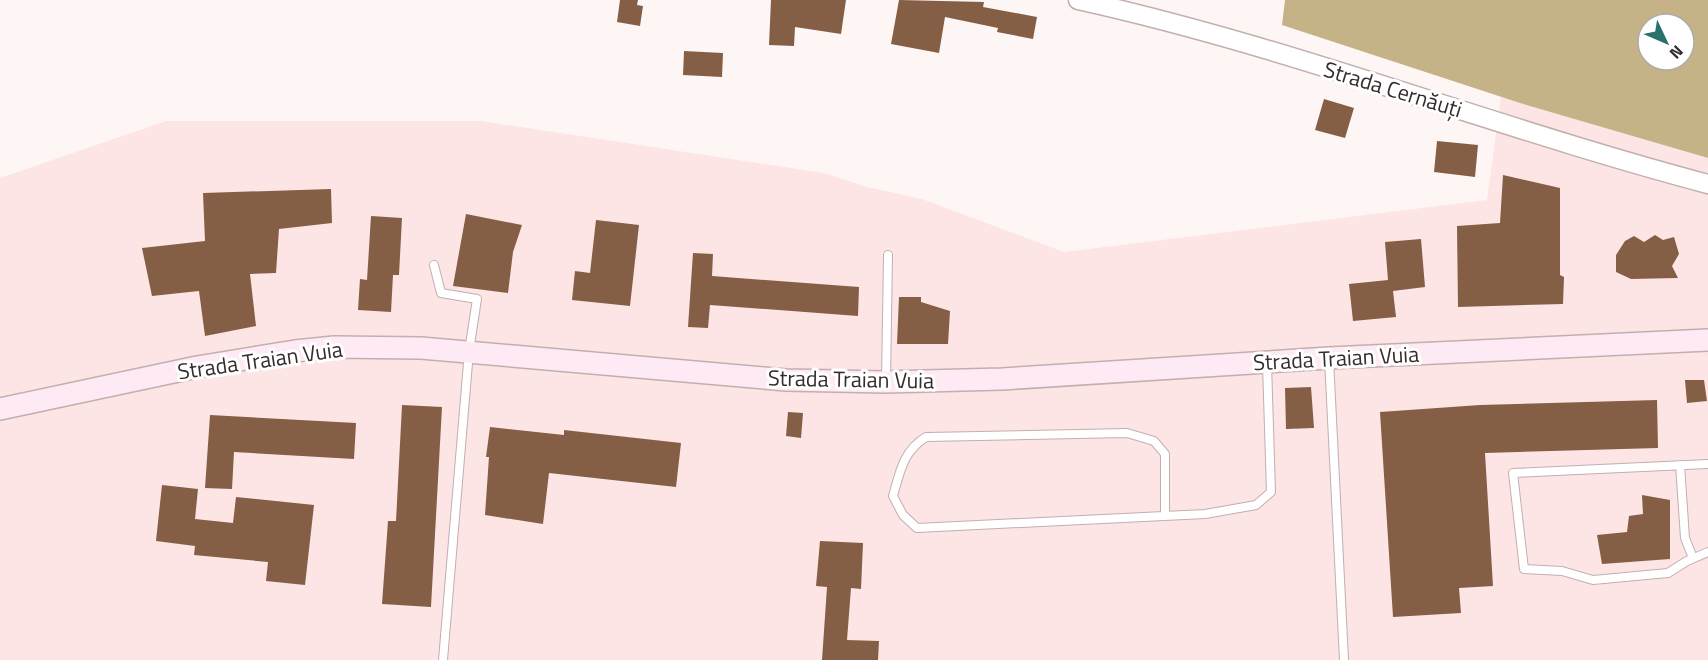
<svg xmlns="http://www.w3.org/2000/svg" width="1708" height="660" font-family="'Titillium Web',sans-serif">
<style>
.built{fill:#fce5e4}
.forest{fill:#c5b287;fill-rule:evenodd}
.building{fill:#855e46}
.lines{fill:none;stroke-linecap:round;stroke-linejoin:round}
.service-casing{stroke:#c2afae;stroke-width:10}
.tertiary-casing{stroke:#c2afae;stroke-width:21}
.secondary-casing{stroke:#c2afae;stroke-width:24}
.service{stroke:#fff;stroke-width:8}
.tertiary{stroke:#fff;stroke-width:18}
.secondary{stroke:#fdeaf4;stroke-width:21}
.labels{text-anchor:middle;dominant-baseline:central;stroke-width:6;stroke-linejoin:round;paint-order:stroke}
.street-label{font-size:22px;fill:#352d2d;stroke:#fff}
</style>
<rect width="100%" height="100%" fill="#fef6f5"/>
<!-- built -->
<path class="built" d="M 1501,97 L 1708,158 L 1708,660 L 0,660 L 0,178 L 166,121 L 481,121 L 824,173 L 867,187 L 922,199 L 1064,252 L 1487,200 Z"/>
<!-- forest -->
<path class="forest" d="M 1285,0 L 1708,0 L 1708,158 L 1520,103 L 1282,25 ZM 1648,24 L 1684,24 L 1684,60 L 1648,60 Z"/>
<!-- building -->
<path class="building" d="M 620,0 L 638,0 L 637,5 L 643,6 L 640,26 L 617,22 Z
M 771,0 L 846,0 L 841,34 L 795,27 L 794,46 L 769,45 Z
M 899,0 L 984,2 L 983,7 L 1037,17 L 1033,39 L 997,32 L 998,28 L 945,17 L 939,53 L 891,44 Z
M 684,51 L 723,53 L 722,77 L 683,75 Z
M 1324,99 L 1354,108 L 1345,138 L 1315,130 Z
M 1437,141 L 1478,145 L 1475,177 L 1434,172 Z
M 1503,175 L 1560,188 L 1560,275 L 1564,277 L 1563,304 L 1458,307 L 1457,226 L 1500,223 Z
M 331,189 L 332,223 L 279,229 L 276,273 L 250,274 L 256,326 L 205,336 L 199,291 L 152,296 L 142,248 L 205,241 L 203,193 Z
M 466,214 L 522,225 L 513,252 L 508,293 L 453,286 Z
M 371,216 L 402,218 L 399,275 L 393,275 L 391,312 L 358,310 L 360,279 L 367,280 Z
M 596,220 L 639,225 L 630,306 L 572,300 L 575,271 L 590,273 Z
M 1655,235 L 1663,240 L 1674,237 L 1679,254 L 1672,266 L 1678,278 L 1631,279 L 1616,272 L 1616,255 L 1625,241 L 1634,236 L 1644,242 Z
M 1421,239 L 1425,287 L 1393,291 L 1396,317 L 1353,321 L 1349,284 L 1388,280 L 1385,242 Z
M 693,253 L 713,254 L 712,276 L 859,287 L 858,316 L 710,305 L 708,328 L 688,327 Z
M 899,297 L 921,297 L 921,302 L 950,311 L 948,344 L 897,344 Z
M 1685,380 L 1704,380 L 1707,401 L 1687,403 Z
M 1311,387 L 1314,428 L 1286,429 L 1285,388 Z
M 1657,400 L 1658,448 L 1485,453 L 1493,586 L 1459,588 L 1461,613 L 1393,617 L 1380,412 L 1480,405 Z
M 402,405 L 442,407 L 431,607 L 382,604 L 388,521 L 396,521 Z
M 788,412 L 803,413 L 801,438 L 786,436 Z
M 210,415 L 356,423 L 354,459 L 234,452 L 232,489 L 205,488 Z
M 490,427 L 564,435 L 564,430 L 681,443 L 676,487 L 549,473 L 543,524 L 485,515 L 489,457 L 486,457 Z
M 162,485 L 198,489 L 195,519 L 233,523 L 236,497 L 314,505 L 305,585 L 266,581 L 268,562 L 194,555 L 195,546 L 156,541 Z
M 1642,495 L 1670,500 L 1670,559 L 1602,564 L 1597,535 L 1627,532 L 1629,516 L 1643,514 Z
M 820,541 L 863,543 L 861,589 L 851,588 L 847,640 L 879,641 L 878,660 L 822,660 L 827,587 L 816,586 Z"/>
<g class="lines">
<defs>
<path id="service" d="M 434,265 L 441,293 L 477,299 L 469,351 L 443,660
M 1329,359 L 1344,660
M 886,381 L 888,255
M 1708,464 L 1513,473 L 1524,569 L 1562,571 L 1593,580 L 1668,573 L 1687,561 L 1708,552
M 1680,465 L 1685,538 L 1693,558
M 1165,515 L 1165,454 L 1154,441 L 1127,433 L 926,437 C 903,451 900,472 893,496 L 903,515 L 917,528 L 1205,514 L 1256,505 L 1271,492 L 1267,364"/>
<path id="tertiary" d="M 1078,0 C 1291,47 1496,128 1708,184"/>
<path id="secondary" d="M 0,409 L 197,367 L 295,351 L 334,347 L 421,348 L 786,380 L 886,382 L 1002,379 L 1329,358 L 1708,340"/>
</defs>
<!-- service casing -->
<use href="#service" class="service-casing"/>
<!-- tertiary casing -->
<use href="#tertiary" class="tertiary-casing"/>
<!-- secondary casing -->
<use href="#secondary" class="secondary-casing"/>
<!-- service -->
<use href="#service" class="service"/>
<!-- tertiary -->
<use href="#tertiary" class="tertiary"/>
<!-- secondary -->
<use href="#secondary" class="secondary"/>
</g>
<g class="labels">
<!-- street labels -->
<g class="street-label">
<text transform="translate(1393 89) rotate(17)">Strada Cernăuți</text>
<text transform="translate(1336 358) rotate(-3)">Strada Traian Vuia</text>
<text transform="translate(260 360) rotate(-8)">Strada Traian Vuia</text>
<text transform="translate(851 379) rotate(1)">Strada Traian Vuia</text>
</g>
</g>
<!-- north arrow -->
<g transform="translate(1666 42) rotate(134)"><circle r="28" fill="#ffffff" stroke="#aeabab" stroke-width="1.5"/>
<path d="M0-4.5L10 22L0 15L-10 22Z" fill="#29726b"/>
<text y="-9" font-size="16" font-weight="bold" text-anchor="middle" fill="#352d2d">N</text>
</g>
</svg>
